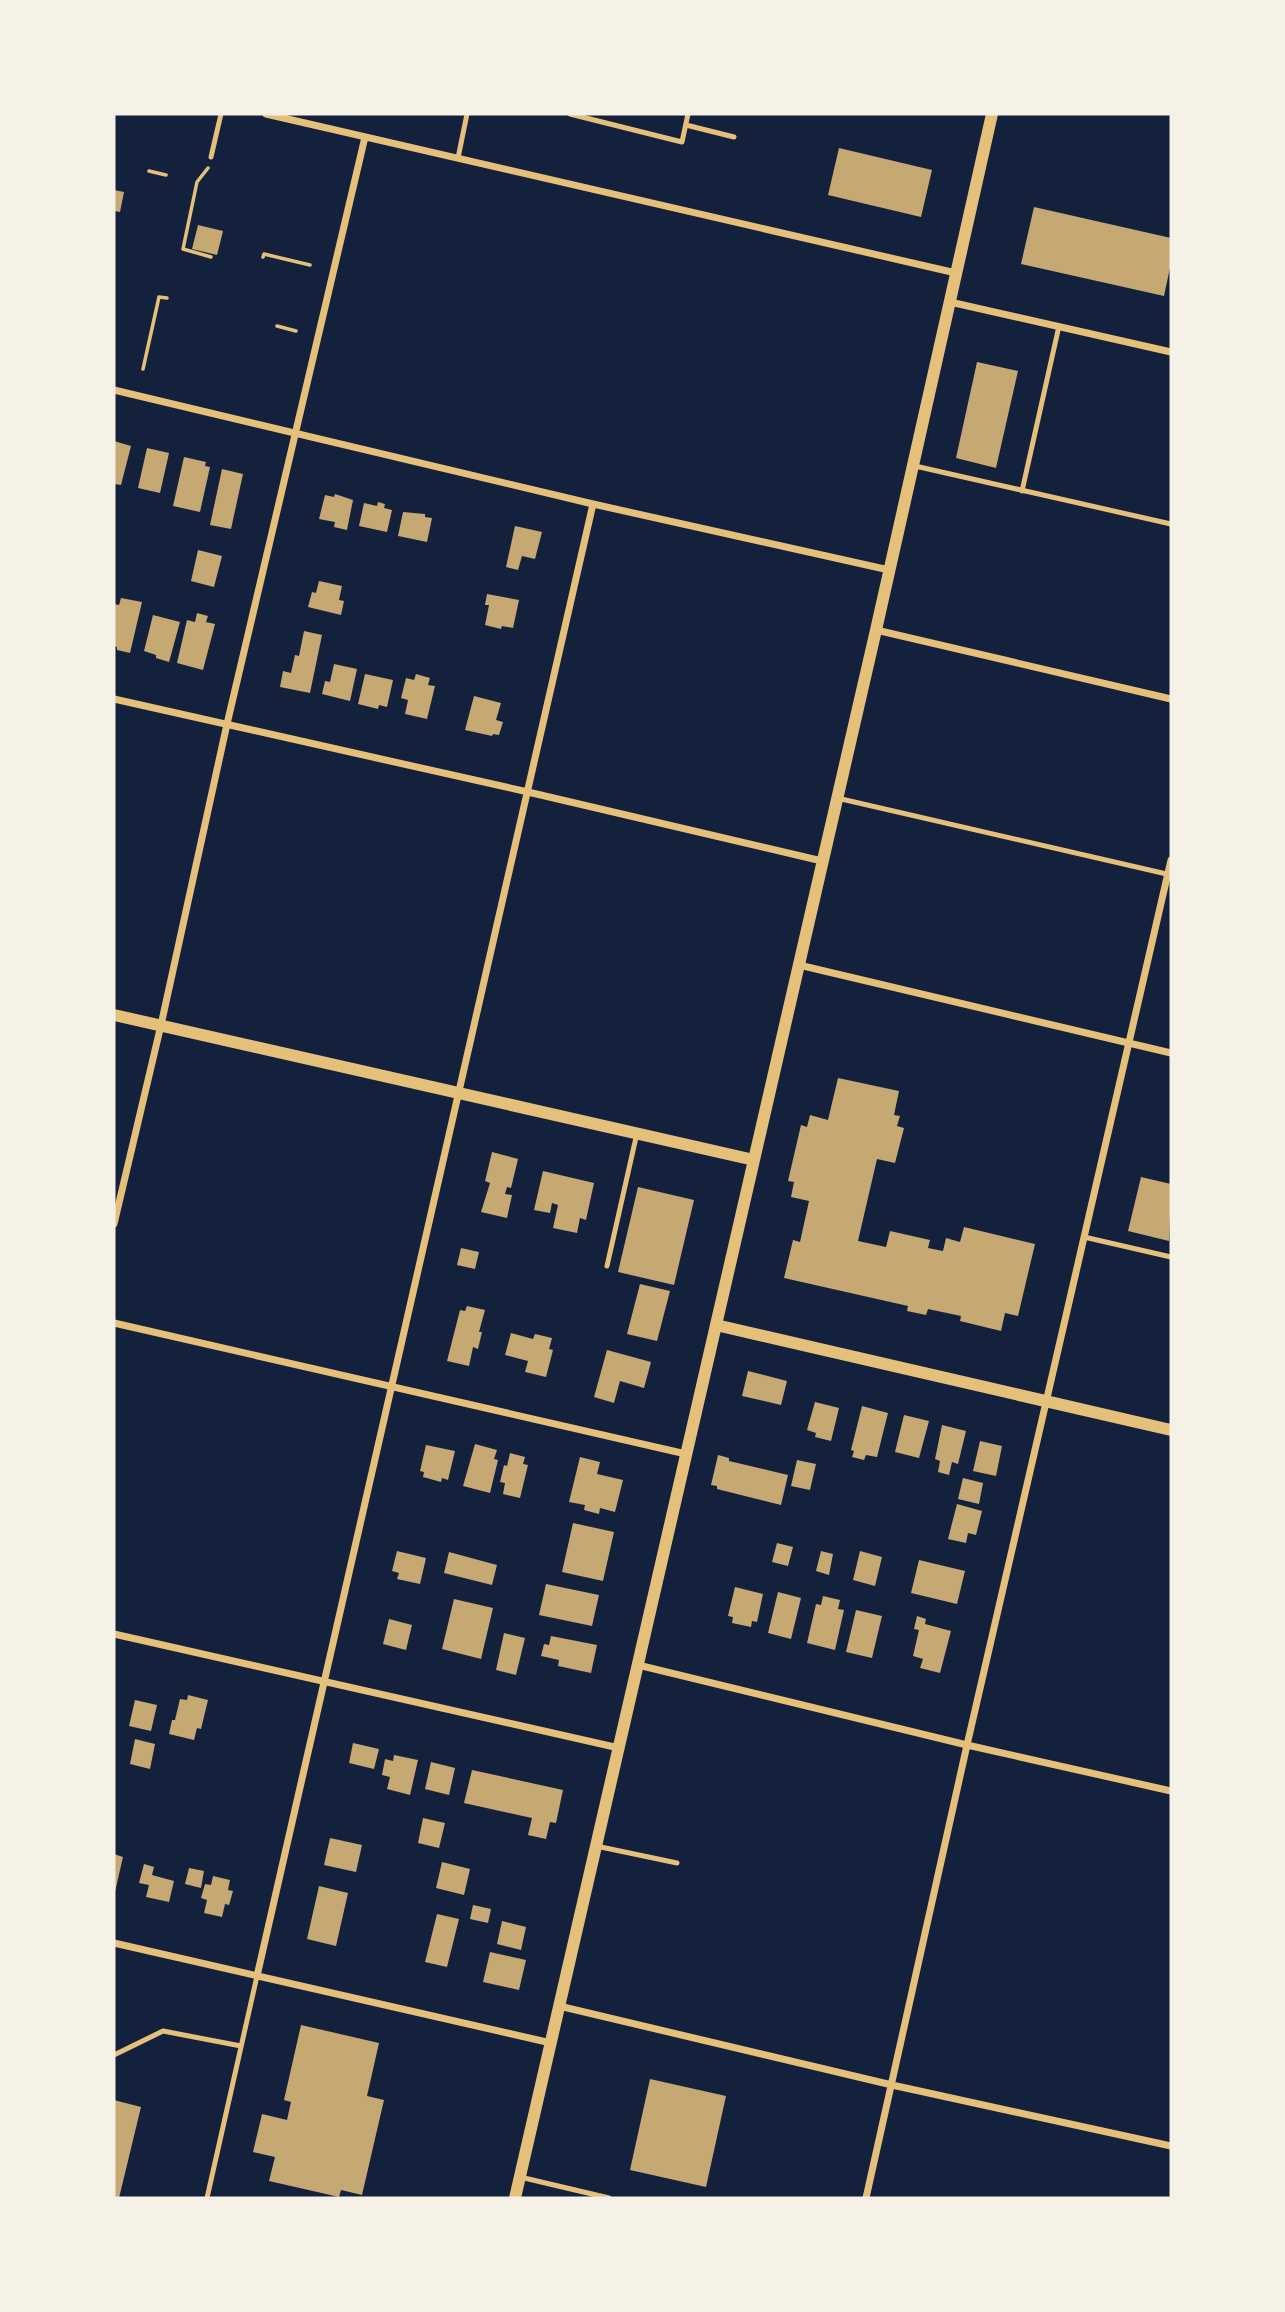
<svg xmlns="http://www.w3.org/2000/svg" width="1285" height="2312" font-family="Inter,sans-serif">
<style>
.building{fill:#c6a872}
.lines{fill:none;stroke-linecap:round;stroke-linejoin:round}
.path{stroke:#e5c07b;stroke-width:3.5}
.service{stroke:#e5c07b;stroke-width:5}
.minor{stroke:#e5c07b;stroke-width:7}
.tertiary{stroke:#e5c07b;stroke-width:12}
</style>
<rect width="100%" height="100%" fill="#14213d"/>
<!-- building -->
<path class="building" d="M 839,148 L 932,170 L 921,217 L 828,195 Z
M 114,190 L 124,192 L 120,212 L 114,211 Z
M 1034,207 L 1171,238 L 1171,263 L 1164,296 L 1021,264 Z
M 198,225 L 223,231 L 217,255 L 192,249 Z
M 977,362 L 1018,371 L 996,468 L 956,458 Z
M 114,441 L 131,446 L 121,485 L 114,484 Z
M 147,448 L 169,453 L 160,493 L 138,488 Z
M 184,457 L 206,462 L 205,466 L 210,467 L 200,512 L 173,506 Z
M 222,469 L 243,474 L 231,529 L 210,525 Z
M 335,494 L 353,500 L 347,530 L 334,527 L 335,522 L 319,519 L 325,495 L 334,497 Z
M 378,502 L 385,504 L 384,508 L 392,510 L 387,532 L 359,526 L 364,503 L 377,506 Z
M 403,512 L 425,514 L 425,517 L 432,518 L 427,542 L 398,536 Z
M 515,526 L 542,532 L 535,559 L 522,556 L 518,570 L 506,567 Z
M 198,550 L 222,556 L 214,587 L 191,581 Z
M 319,581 L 342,586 L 339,600 L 344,601 L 341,615 L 308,607 L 312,592 L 316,593 Z
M 487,594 L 519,600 L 513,628 L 502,626 L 501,629 L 485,625 L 489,605 L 485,605 Z
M 121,598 L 142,602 L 130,653 L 117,650 L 117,647 L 114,646 L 114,604 L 119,605 Z
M 197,613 L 208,616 L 206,622 L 215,624 L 203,670 L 177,663 L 187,620 L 195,622 Z
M 153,615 L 180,622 L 169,662 L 156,658 L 156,655 L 144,651 Z
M 304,631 L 322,635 L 310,693 L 280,687 L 283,671 L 291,673 L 295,655 L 299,656 Z
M 334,664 L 357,669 L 350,701 L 322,694 L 325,681 L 330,682 Z
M 365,674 L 393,680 L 387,707 L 379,705 L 378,709 L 358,704 Z
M 416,674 L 430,678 L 428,685 L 435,686 L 427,719 L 405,714 L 408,700 L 401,698 L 406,678 L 414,680 Z
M 474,696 L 501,703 L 496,720 L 503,722 L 499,735 L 493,734 L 492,736 L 465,730 Z
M 838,1078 L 899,1091 L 894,1115 L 900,1116 L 897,1126 L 904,1128 L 895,1163 L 877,1159 L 858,1241 L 886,1247 L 890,1231 L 930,1240 L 928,1248 L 943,1251 L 946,1238 L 960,1242 L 964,1227 L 1035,1244 L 1018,1316 L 1005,1313 L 1001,1331 L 960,1321 L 961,1316 L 928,1309 L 926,1315 L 907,1311 L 908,1306 L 784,1278 L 793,1240 L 800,1242 L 809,1201 L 791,1197 L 794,1182 L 788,1181 L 801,1125 L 807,1127 L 810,1115 L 828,1120 Z
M 492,1152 L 518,1159 L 511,1188 L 507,1187 L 505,1194 L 512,1195 L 507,1218 L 481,1212 L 490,1183 L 485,1181 Z
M 543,1171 L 594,1183 L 586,1220 L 580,1218 L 577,1233 L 553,1228 L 558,1205 L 552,1203 L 550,1213 L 534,1210 Z
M 1141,1177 L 1171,1184 L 1169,1241 L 1128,1231 Z
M 638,1187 L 694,1200 L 674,1285 L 618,1272 Z
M 461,1248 L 479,1252 L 475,1269 L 457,1265 Z
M 640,1284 L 670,1291 L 657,1341 L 627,1334 Z
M 467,1306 L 485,1310 L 479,1332 L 482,1332 L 478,1349 L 473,1347 L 469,1366 L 447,1361 L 460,1310 L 465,1311 Z
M 511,1333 L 533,1339 L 535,1334 L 552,1338 L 549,1349 L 553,1350 L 546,1377 L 525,1372 L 528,1361 L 505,1355 Z
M 607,1350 L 651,1362 L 644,1388 L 620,1381 L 614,1403 L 594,1397 Z
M 748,1371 L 787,1381 L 781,1405 L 742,1396 Z
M 815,1402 L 839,1408 L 831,1441 L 815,1437 L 816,1433 L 807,1430 Z
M 862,1406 L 888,1413 L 877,1457 L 866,1455 L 864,1460 L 852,1457 L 854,1451 L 851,1450 Z
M 904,1415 L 929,1421 L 919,1458 L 895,1452 Z
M 942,1425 L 966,1431 L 958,1464 L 952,1462 L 949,1475 L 938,1472 L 940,1461 L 935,1459 Z
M 980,1441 L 1002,1446 L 996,1476 L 973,1471 Z
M 475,1444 L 497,1450 L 494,1459 L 498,1460 L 490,1493 L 463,1486 Z
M 426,1445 L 455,1451 L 448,1480 L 442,1478 L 441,1482 L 423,1477 L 424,1472 L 420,1471 Z
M 510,1453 L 525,1457 L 523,1464 L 528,1465 L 520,1498 L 503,1494 L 505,1483 L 500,1482 L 504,1465 L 507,1466 Z
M 718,1455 L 729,1458 L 729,1461 L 788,1475 L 781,1505 L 717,1489 L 717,1486 L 711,1485 Z
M 580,1457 L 600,1462 L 597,1474 L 623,1480 L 615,1512 L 600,1508 L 599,1514 L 584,1510 L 585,1505 L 569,1502 Z
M 797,1460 L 816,1464 L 810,1490 L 791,1486 Z
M 963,1478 L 983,1483 L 979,1504 L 958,1499 Z
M 957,1504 L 982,1511 L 976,1535 L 968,1533 L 966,1543 L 948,1539 Z
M 573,1523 L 614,1532 L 603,1581 L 562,1572 Z
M 777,1543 L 793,1547 L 788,1566 L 772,1562 Z
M 397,1551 L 426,1558 L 420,1584 L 397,1579 L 399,1573 L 392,1571 Z
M 821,1551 L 833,1554 L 829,1575 L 816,1571 Z
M 860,1551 L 882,1557 L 875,1586 L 853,1580 Z
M 449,1552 L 497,1565 L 492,1585 L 444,1573 Z
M 919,1560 L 965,1571 L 957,1604 L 911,1593 Z
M 546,1584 L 599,1595 L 592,1626 L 539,1615 Z
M 735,1587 L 763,1594 L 757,1622 L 752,1621 L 751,1627 L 732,1623 L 733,1617 L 728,1616 Z
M 778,1592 L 801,1598 L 791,1639 L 768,1633 Z
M 823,1596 L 840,1600 L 838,1609 L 844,1610 L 835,1650 L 807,1643 L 816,1604 L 821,1605 Z
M 454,1599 L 493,1608 L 481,1659 L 442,1649 Z
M 856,1610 L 882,1616 L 872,1658 L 846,1652 Z
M 917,1616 L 926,1619 L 925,1624 L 951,1631 L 940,1673 L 920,1668 L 923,1659 L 913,1656 L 919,1630 L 914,1629 Z
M 389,1619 L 412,1625 L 406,1650 L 383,1644 Z
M 504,1633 L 525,1638 L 516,1675 L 496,1670 Z
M 551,1636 L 597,1645 L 591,1673 L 558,1666 L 559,1660 L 541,1656 L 544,1644 L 549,1645 Z
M 188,1695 L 208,1700 L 201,1729 L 197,1728 L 194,1740 L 169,1734 L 172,1720 L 175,1720 L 180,1699 L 187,1700 Z
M 135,1700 L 157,1705 L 151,1731 L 129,1726 Z
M 135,1739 L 155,1744 L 150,1769 L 130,1764 Z
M 353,1743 L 379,1749 L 374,1769 L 349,1763 Z
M 394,1755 L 418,1760 L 410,1795 L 387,1789 L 390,1777 L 382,1775 L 385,1759 L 393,1761 Z
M 431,1762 L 455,1768 L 449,1795 L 425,1789 Z
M 472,1770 L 563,1790 L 556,1823 L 550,1822 L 546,1839 L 528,1835 L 532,1818 L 464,1803 Z
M 423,1818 L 445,1823 L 439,1848 L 418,1843 Z
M 330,1838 L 362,1845 L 356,1872 L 324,1865 Z
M 114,1854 L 123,1857 L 115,1892 L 114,1892 Z
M 442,1862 L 470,1869 L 464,1895 L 436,1888 Z
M 144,1864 L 154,1867 L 152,1875 L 174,1881 L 169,1902 L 146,1897 L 149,1885 L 139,1883 Z
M 189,1868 L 204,1871 L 201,1888 L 185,1884 Z
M 213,1876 L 230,1880 L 228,1890 L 233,1891 L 229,1905 L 225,1904 L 222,1917 L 204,1913 L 207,1900 L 201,1898 L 205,1884 L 211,1885 Z
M 319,1886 L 348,1893 L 336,1946 L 307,1939 Z
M 473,1905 L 491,1909 L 488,1923 L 470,1919 Z
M 437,1914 L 459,1919 L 447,1967 L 425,1962 Z
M 502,1921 L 526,1927 L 521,1950 L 497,1944 Z
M 490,1952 L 526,1960 L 519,1990 L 483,1982 Z
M 301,2025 L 379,2043 L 367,2096 L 384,2100 L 362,2195 L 341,2190 L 339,2197 L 269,2181 L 275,2157 L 253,2152 L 262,2114 L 287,2120 L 291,2102 L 284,2100 Z
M 650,2079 L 726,2096 L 706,2187 L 630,2170 Z
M 114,2100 L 141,2107 L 119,2198 L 114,2198 Z"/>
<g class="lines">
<!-- path -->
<path class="path" d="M 208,168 L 197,182 L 183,249 L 211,257
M 149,171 L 166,175
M 263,257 L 264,254 L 310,265
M 277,326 L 296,331
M 143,369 L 159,297 L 167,298"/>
<!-- service -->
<path class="service" d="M 570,114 L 682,142 L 688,114
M 686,125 L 734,137
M 211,157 L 221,114
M 458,158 L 467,114
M 915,466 L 1171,524
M 1022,491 L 1059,326
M 837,798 L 1171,875
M 1084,1237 L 1171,1257
M 607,1266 L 637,1133
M 596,1846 L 677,1863
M 114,2055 L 163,2031 L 241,2046
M 520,2177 L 609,2198
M 207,2198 L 257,1976"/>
<!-- minor -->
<path class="minor" d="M 266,114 L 956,273
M 950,302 L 1171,352
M 114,390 L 593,504 L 889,570
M 876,630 L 1171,699
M 114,699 L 528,792 L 822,861
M 799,965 L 1171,1053
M 114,1224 L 161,1025 L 227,724 L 365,137
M 114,1323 L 686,1454
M 114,1634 L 619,1748
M 638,1665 L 967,1745 L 1171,1791
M 114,1943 L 551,2043
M 257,1976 L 593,504
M 559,2006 L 892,2085 L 1171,2146
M 866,2198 L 967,1745 L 1171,860"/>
<!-- tertiary -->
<path class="tertiary" d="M 114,1015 L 754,1160
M 716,1325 L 1171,1430
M 515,2198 L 876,630 L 992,114"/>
</g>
<!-- border -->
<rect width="1285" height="2312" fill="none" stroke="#f6f1e7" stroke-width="231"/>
</svg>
